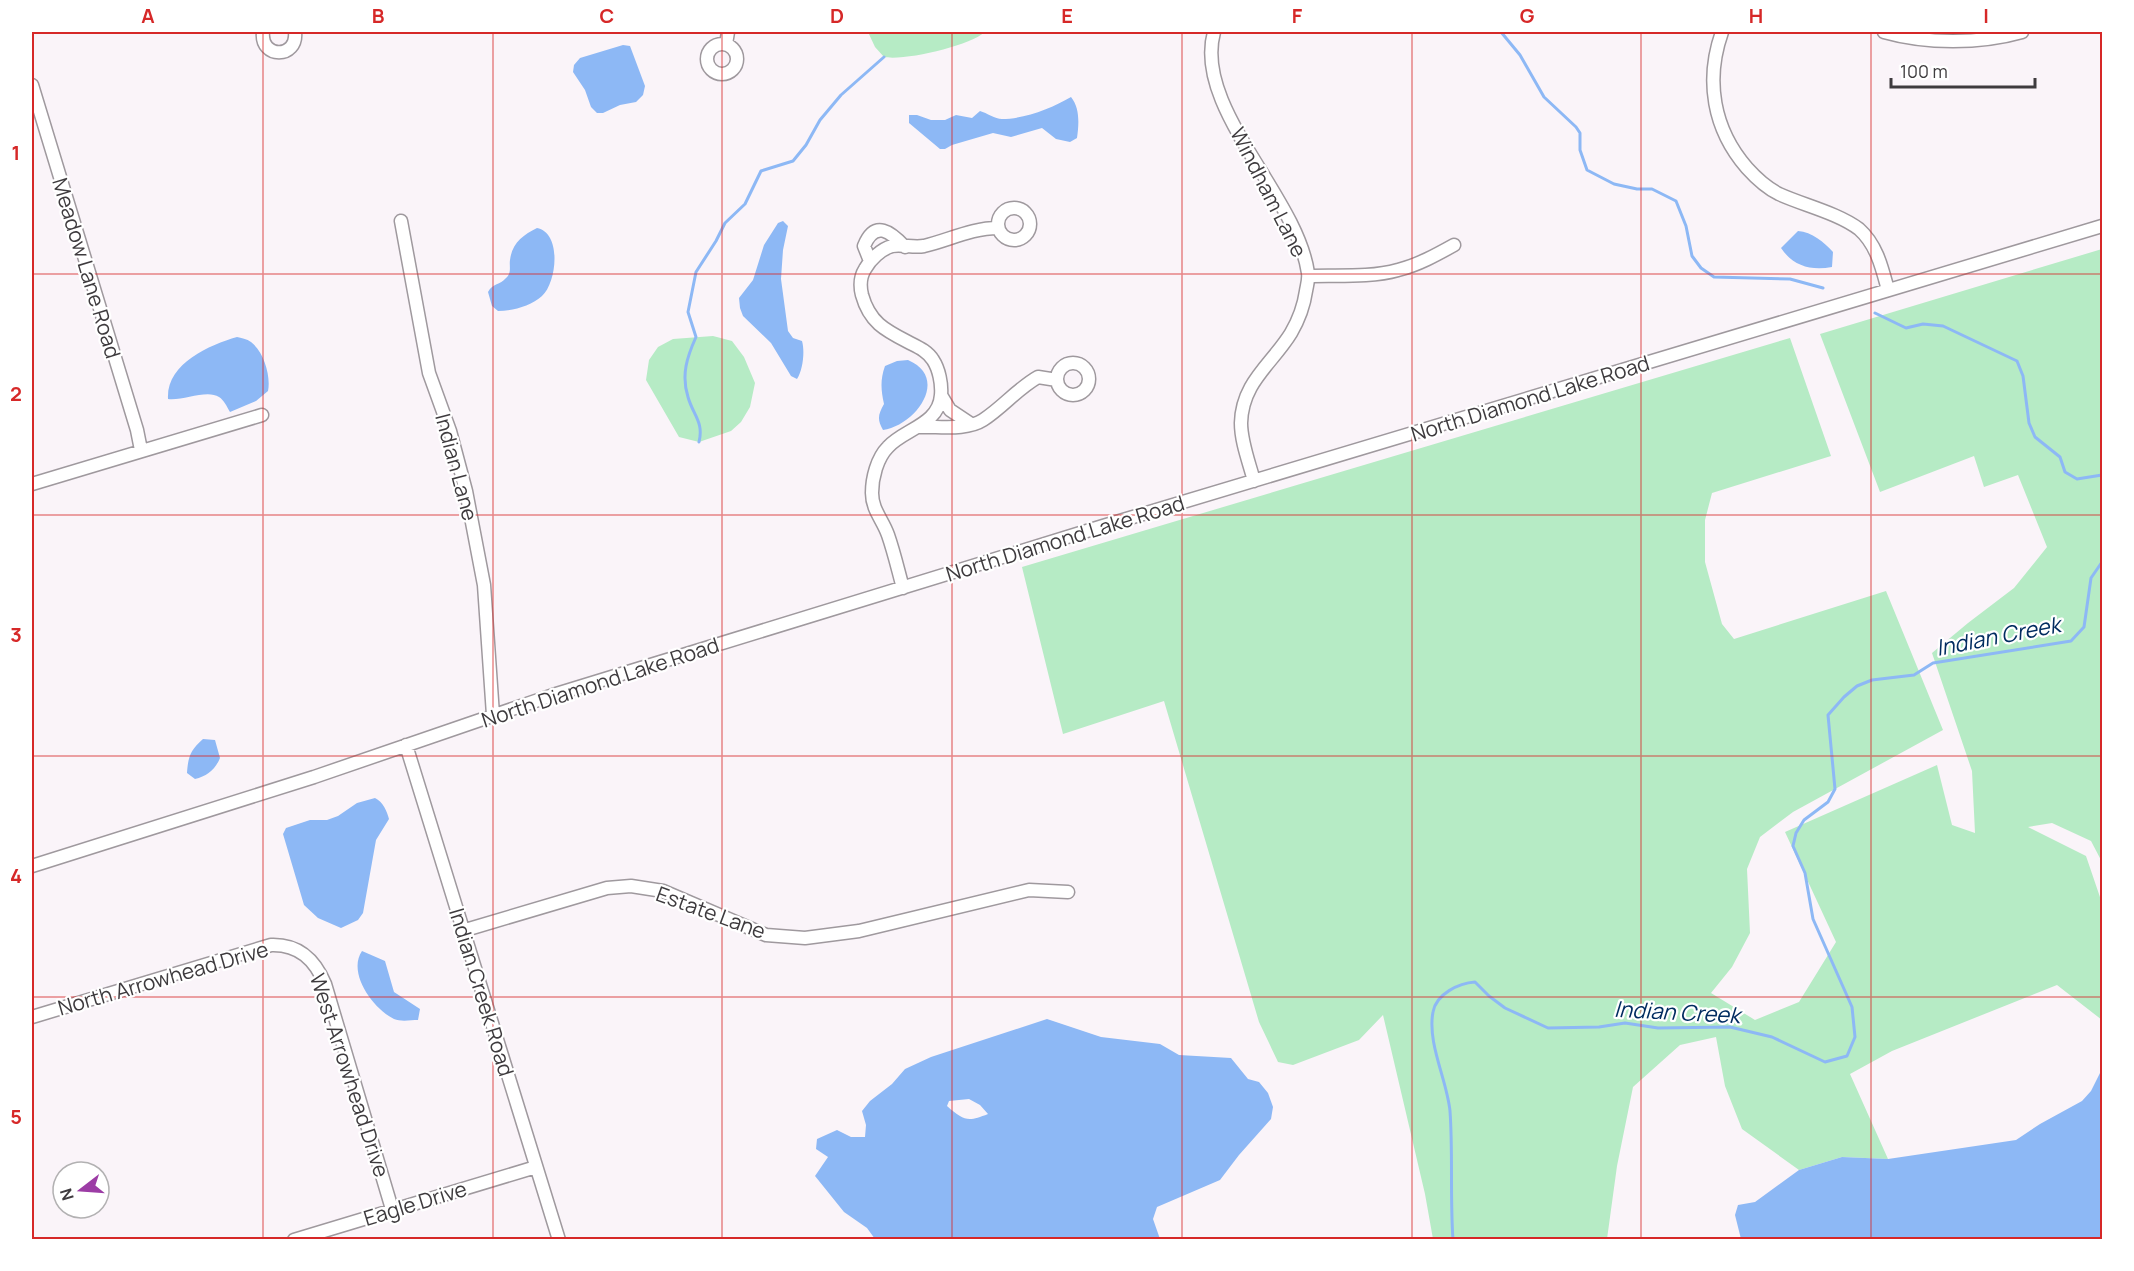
<svg xmlns="http://www.w3.org/2000/svg" width="2134" height="1271" font-family="Manrope,sans-serif">
<style>
.green{fill:#b6ebc5}
.water{fill:#8db8f5;fill-rule:evenodd}
.lines{fill:none;stroke-linecap:round;stroke-linejoin:round}
.stream{stroke:#8db8f5;stroke-width:3}
.minor-casing{stroke:#9f999e;stroke-width:15}
.minor{stroke:#fff;stroke-width:12}
.grid{fill:none;stroke:#d62828;stroke-width:1.5;stroke-opacity:0.55}
.labels{text-anchor:middle;dominant-baseline:central;stroke-width:4.5;stroke-linejoin:round;paint-order:stroke}
.street-label{font-size:21px;fill:#3e3b3e;stroke:#fff}
.water-label{font-size:22px;font-style:italic;fill:#012c60;stroke:#fff}
.neatline{fill:none;stroke:#d62828;stroke-width:2}
.grid-label{font-size:20px;text-anchor:middle;font-weight:bold;fill:#d62828}
</style>
<rect width="100%" height="100%" fill="#faf4f9"/>
<!-- green -->
<path class="green" d="M 868,32 L 985,32 C 969,46 905,61 884,57 L 875,47 Z
M 2102,249 L 2102,862 L 2091,841 L 2052,823 L 2028,827 L 2086,856 L 2102,903 L 2102,1020 L 2057,985 L 1892,1051 L 1850,1074 L 1888,1159 L 1842,1157 L 1799,1170 L 1742,1129 L 1725,1086 L 1716,1037 L 1680,1045 L 1633,1087 L 1617,1166 L 1607,1239 L 1433,1239 L 1425,1194 L 1383,1015 L 1359,1040 L 1293,1065 L 1278,1062 L 1259,1022 L 1164,701 L 1063,734 L 1022,567 L 1790,338 L 1831,456 L 1712,493 L 1705,520 L 1705,562 L 1722,624 L 1734,639 L 1886,591 L 1943,730 L 1793,812 L 1760,837 L 1747,869 L 1750,933 L 1732,967 L 1711,993 L 1755,1020 L 1799,1002 L 1836,942 L 1785,832 L 1937,765 L 1952,825 L 1975,833 L 1972,771 L 1932,653 L 1968,623 L 2014,588 L 2047,547 L 2018,475 L 1984,487 L 1974,456 L 1880,492 L 1820,334 Z
M 713,336 L 732,341 L 744,357 L 755,383 L 750,407 L 741,422 L 731,431 L 699,442 L 679,437 L 646,380 L 649,360 L 658,347 L 673,339 Z"/>
<!-- water -->
<path class="water" d="M 623,45 L 630,46 L 645,86 L 643,95 L 636,102 L 620,105 L 603,113 L 597,113 L 591,107 L 585,90 L 573,72 L 574,65 L 580,58 Z
M 1071,97 C 1080,108 1079,124 1077,138 L 1070,142 L 1056,139 L 1042,128 L 1011,137 L 993,133 L 952,145 L 945,149 L 940,149 L 909,123 L 909,115 L 917,115 L 931,120 L 945,120 L 956,115 L 972,118 L 980,111 C 987,113 995,119 1002,119 C 1025,119 1052,108 1071,97 Z
M 783,221 L 788,226 L 783,250 L 781,279 L 788,331 L 793,338 L 802,341 C 805,351 803,370 797,379 L 791,376 L 771,343 L 743,316 L 740,308 L 739,298 L 753,280 L 764,245 L 778,223 Z
M 537,228 C 562,233 557,282 542,296 C 531,306 512,311 498,311 L 492,306 L 488,292 C 493,283 500,285 506,278 C 512,273 509,266 510,260 C 512,243 523,235 537,228 Z
M 1798,231 C 1812,232 1824,242 1833,252 L 1832,267 C 1811,271 1793,266 1781,248 Z
M 237,337 C 241,338 247,339 251,342 C 264,352 271,376 268,391 L 256,401 L 230,412 C 227,407 224,400 219,397 C 207,389 183,401 168,399 C 166,364 209,345 237,337 Z
M 908,360 C 950,378 916,425 883,430 C 877,419 878,415 884,404 C 881,390 880,380 885,366 L 897,361 Z
M 203,739 L 215,740 L 220,758 C 215,770 207,776 195,779 L 187,773 C 188,758 190,750 203,739 Z
M 375,798 C 383,802 387,811 389,819 L 376,840 L 363,913 L 358,920 L 341,928 L 318,918 L 304,905 L 283,834 L 286,828 L 310,820 L 327,820 L 338,816 L 357,803 Z
M 362,951 L 385,961 L 394,992 L 420,1009 L 418,1020 C 411,1020 401,1022 394,1019 C 373,1009 347,973 362,951 Z
M 1047,1019 L 1101,1037 L 1160,1044 L 1179,1055 L 1231,1058 L 1248,1079 L 1259,1082 L 1268,1093 L 1273,1107 L 1271,1119 L 1239,1155 L 1220,1180 L 1157,1207 L 1153,1219 L 1160,1239 L 875,1239 L 867,1228 L 844,1212 L 815,1176 L 828,1157 L 816,1149 L 817,1139 L 837,1130 L 851,1137 L 865,1137 L 866,1125 L 862,1111 L 870,1101 L 892,1084 L 905,1069 L 931,1057 ZM 969,1099 L 980,1105 L 988,1114 C 968,1122 964,1121 947,1106 L 949,1101 Z
M 2102,1069 L 2102,1239 L 1741,1239 L 1735,1215 L 1738,1205 L 1755,1202 L 1799,1170 L 1842,1157 L 1888,1159 L 2016,1140 L 2040,1124 L 2082,1101 L 2091,1091 Z"/>
<g class="lines">
<!-- stream -->
<path class="stream" d="M 1501,32 L 1520,55 L 1544,97 L 1576,127 L 1580,133 L 1580,150 L 1587,170 L 1614,184 L 1637,189 L 1652,189 L 1676,201 L 1686,226 L 1692,256 L 1701,268 L 1714,277 L 1790,279 L 1823,288
M 1875,313 L 1906,328 L 1923,324 L 1943,326 L 2017,361 L 2023,376 L 2029,423 L 2035,437 L 2060,457 L 2065,472 L 2077,479 L 2102,475
M 699,442 C 704,422 693,415 688,397 C 681,375 687,357 696,337 L 688,312 L 696,272 L 716,241 L 725,223 L 745,204 L 761,171 L 793,161 L 806,145 L 820,120 L 841,95 L 884,57
M 1453,1240 C 1450,1197 1453,1153 1450,1111 C 1447,1080 1427,1043 1433,1012 C 1436,994 1459,983 1475,982 L 1489,996 L 1505,1008 L 1548,1028 L 1599,1027 L 1625,1023 L 1658,1028 L 1730,1027 L 1772,1037 L 1825,1062 L 1847,1056 L 1855,1037 L 1852,1007 L 1813,919 L 1805,873 L 1793,846 L 1796,833 L 1804,820 L 1828,802 L 1835,789 L 1828,715 L 1844,697 L 1857,686 L 1872,680 L 1914,675 L 1933,663 L 2071,641 L 2084,627 L 2091,578 L 2102,562"/>
<defs>
<path id="minor" d="M 263,32 C 260,59 298,59 295,32
M 1214,32 C 1193,108 1297,195 1308,273 C 1309,279 1307,285 1306,291 C 1304,305 1298,321 1291,333 C 1272,364 1242,382 1241,423 C 1241,442 1249,462 1254,481
M 1722,32 C 1705,80 1713,129 1747,168 C 1756,178 1767,188 1779,194 C 1803,205 1838,213 1859,229 C 1877,245 1882,268 1888,290
M 1884,32 C 1926,44 1980,44 2022,32
M707 59a15 15 0 1 1 30 0a15 15 0 1 1-30 0Z
M 726,44 L 728,32
M 32,85 L 137,430 L 141,450
M998 224a16 16 0 1 1 32 0a16 16 0 1 1-32 0Z
M 401,221 L 429,373 L 450,431 L 466,491 L 484,585 L 493,715
M 870,261 L 864,246 C 875,219 891,232 905,247
M 1309,276 C 1337,275 1370,278 1398,270 C 1418,265 1436,255 1454,245
M1057 379a16 16 0 1 1 32 0a16 16 0 1 1-32 0Z
M 941,395 L 950,410 L 971,424
M 919,427 C 938,426 966,431 983,420 C 1003,407 1017,389 1038,377 L 1057,380
M 32,484 L 262,415
M 903,588 C 898,570 894,552 888,535 C 883,520 872,510 872,493 C 872,478 877,458 888,447 C 904,429 939,425 941,395 C 942,384 939,369 933,360 C 928,352 920,348 912,344 C 887,331 870,324 862,295 C 860,287 860,277 865,269 C 870,260 881,249 892,246 C 902,244 913,248 924,246 C 949,240 972,228 998,228
M 406,745 L 559,1240
M 32,866 L 314,777 L 553,695 L 1103,526 L 2102,226
M 462,931 L 607,888 L 631,886 L 663,891 L 766,935 L 805,938 L 859,931 L 1029,890 L 1068,892
M 32,1017 L 271,945 C 299,944 315,960 325,984 L 392,1209
M 294,1240 L 536,1167"/>
</defs>
<!-- minor casing -->
<use href="#minor" class="minor-casing"/>
<!-- minor -->
<use href="#minor" class="minor"/>
</g>
<!-- grid -->
<path class="grid" d="M 263,32 L 263,1240M 493,32 L 493,1240M 722,32 L 722,1240M 952,32 L 952,1240M 1182,32 L 1182,1240M 1412,32 L 1412,1240M 1641,32 L 1641,1240M 1871,32 L 1871,1240M 32,274 L 2102,274M 32,515 L 2102,515M 32,756 L 2102,756M 32,997 L 2102,997"/>
<g class="labels">
<!-- street labels -->
<g class="street-label">
<text transform="translate(1269 192) rotate(63)">Windham Lane</text>
<text transform="translate(87 268) rotate(73)">Meadow Lane Road</text>
<text transform="translate(1530 398) rotate(-17)">North Diamond Lake Road</text>
<text transform="translate(457 467) rotate(75)">Indian Lane</text>
<text transform="translate(1065 538) rotate(-17)">North Diamond Lake Road</text>
<text transform="translate(600 682) rotate(-18)">North Diamond Lake Road</text>
<text transform="translate(711 912) rotate(20)">Estate Lane</text>
<text transform="translate(163 978) rotate(-16)">North Arrowhead Drive</text>
<text transform="translate(482 992) rotate(73)">Indian Creek Road</text>
<text transform="translate(350 1075) rotate(72)">West Arrowhead Drive</text>
<text transform="translate(415 1203) rotate(-17)">Eagle Drive</text>
</g>
<!-- water labels -->
<g class="water-label">
<text transform="translate(1998 636) rotate(-11)">Indian Creek</text>
<text transform="translate(1677 1012) rotate(3)">Indian Creek</text>
</g>
</g>
<!-- border -->
<rect width="2134" height="1271" fill="none" stroke="#ffffff" stroke-width="66"/>
<!-- north arrow -->
<g transform="translate(81 1190) rotate(253)"><circle r="28" fill="#ffffff" stroke="#b2b1b2" stroke-width="1.5"/>
<path d="M0-4.5L10 22L0 15L-10 22Z" fill="#9c3ca5"/>
<text y="-9" font-size="16" font-weight="bold" text-anchor="middle" fill="#3e3b3e">N</text>
</g>
<!-- scale -->
<path d="M1891 78v9h144v-9" fill="none" stroke="#3e3b3e" stroke-width="3"/>
<text x="1900" y="78" font-size="18" fill="#3e3b3e" stroke="#ffffff" stroke-width="4.5" paint-order="stroke">100 m</text>
<rect x="33" y="33" width="2068" height="1205" class="neatline"/>
<g class="grid-label">
<text x="148" y="23">A</text>
<text x="378" y="23">B</text>
<text x="607" y="23">C</text>
<text x="837" y="23">D</text>
<text x="1067" y="23">E</text>
<text x="1297" y="23">F</text>
<text x="1527" y="23">G</text>
<text x="1756" y="23">H</text>
<text x="1986" y="23">I</text>
<text x="16" y="160">1</text>
<text x="16" y="401">2</text>
<text x="16" y="642">3</text>
<text x="16" y="883">4</text>
<text x="16" y="1124">5</text>
</g>
</svg>
